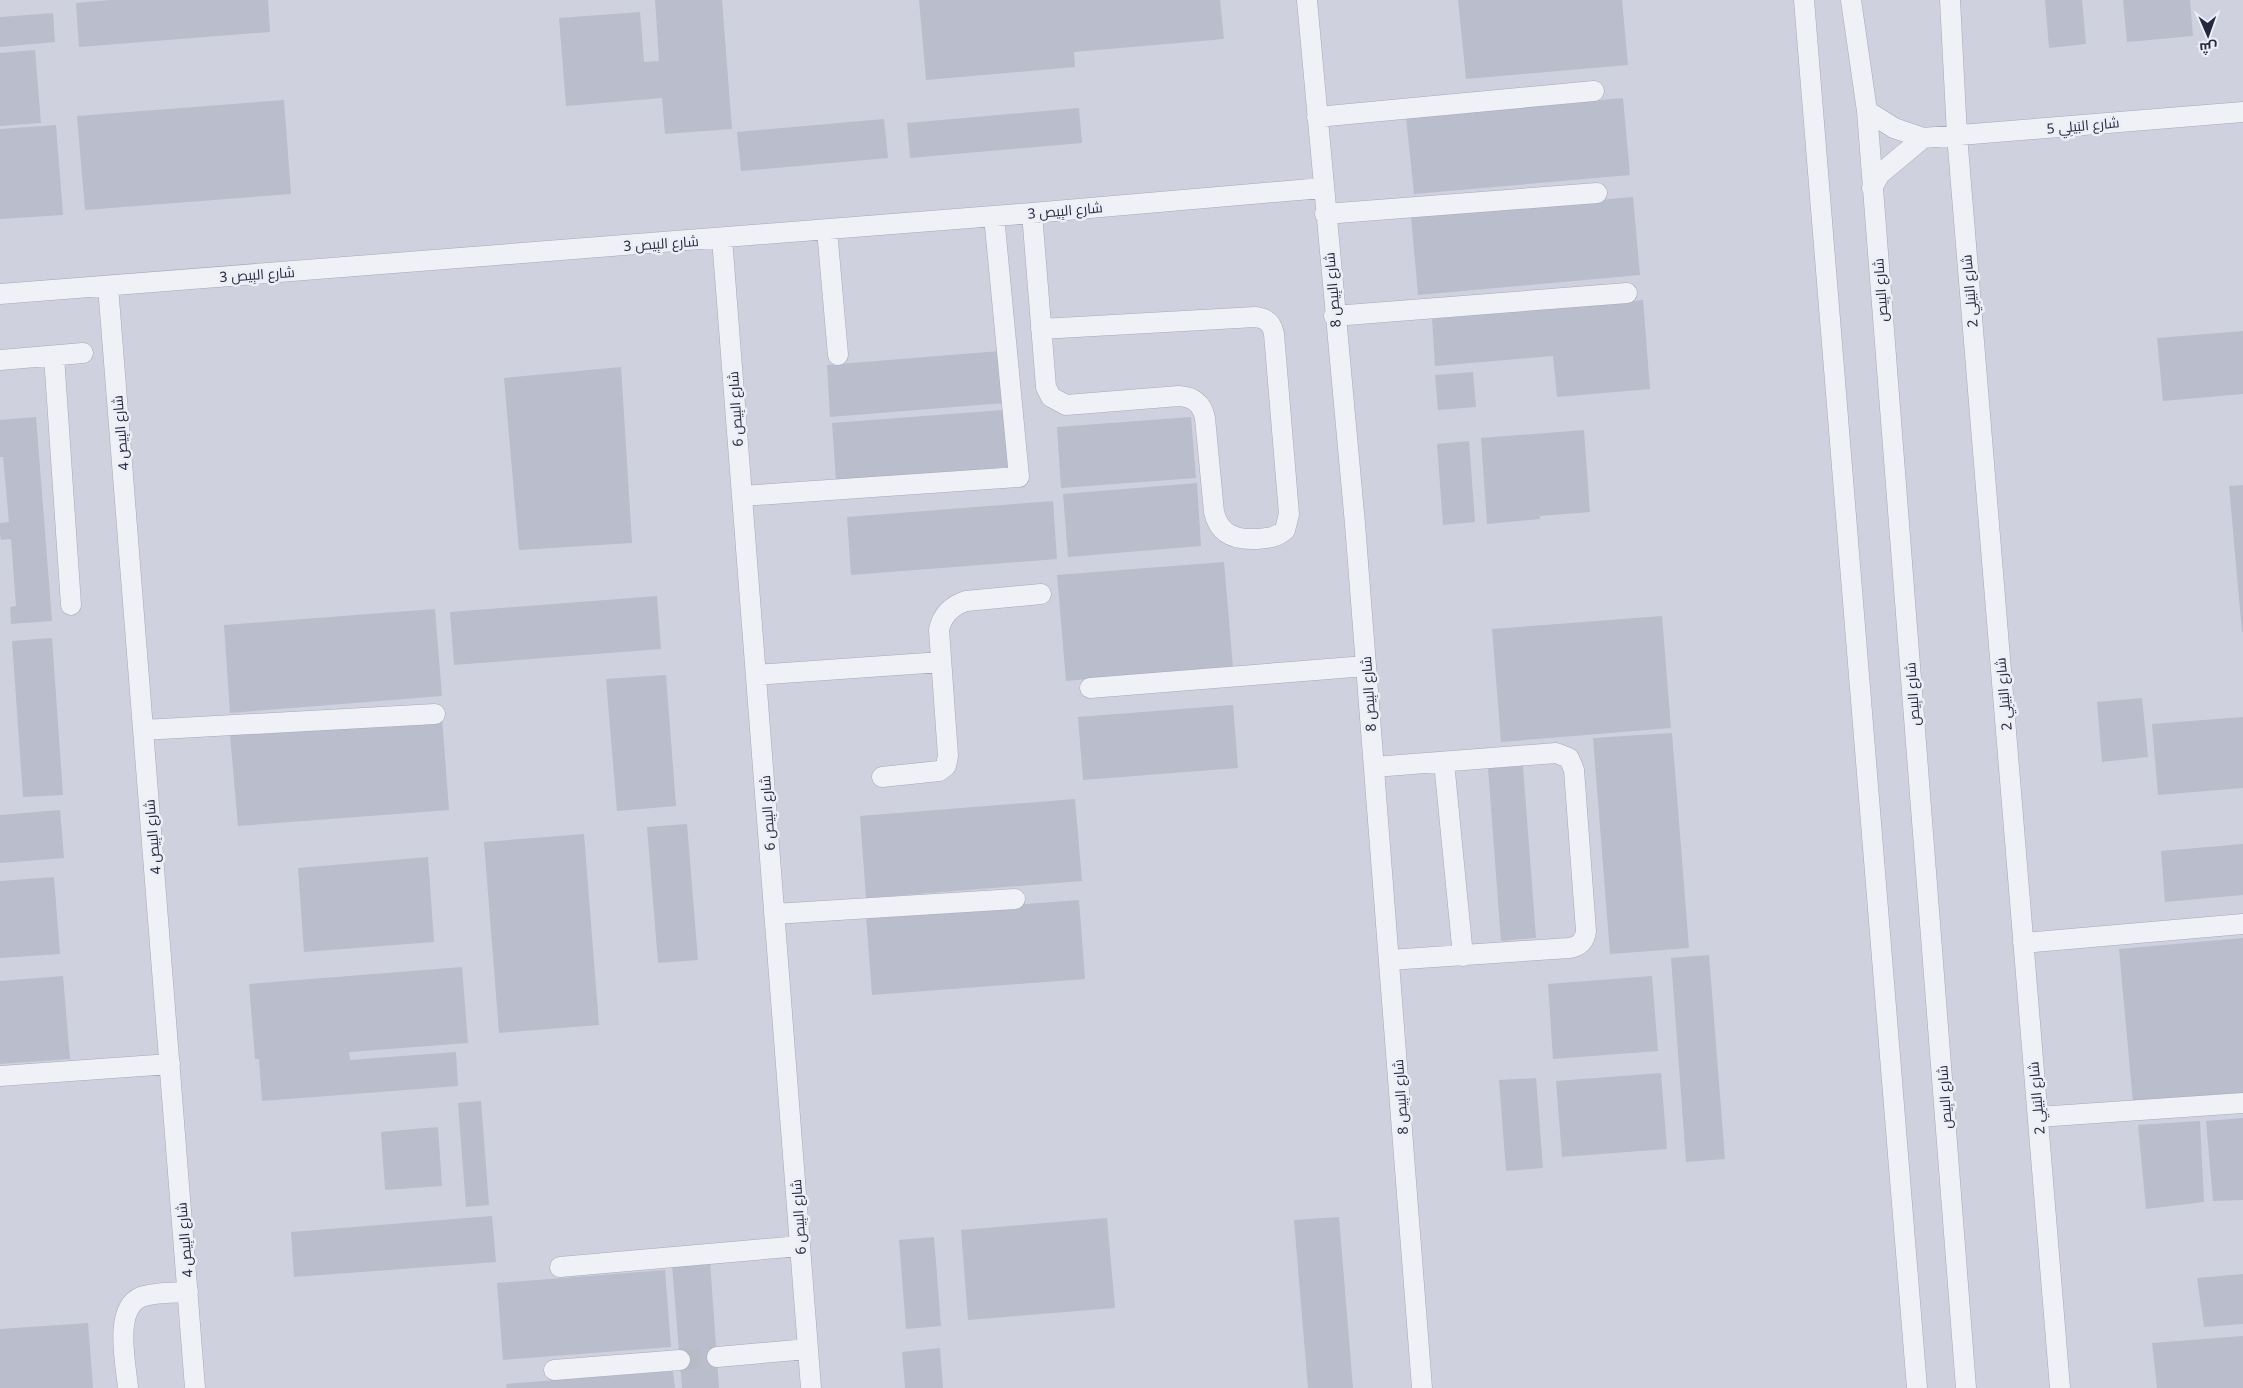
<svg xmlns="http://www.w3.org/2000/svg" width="2243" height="1388" font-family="'Noto Sans',Cairo,sans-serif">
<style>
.built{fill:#cfd1de}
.building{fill:#babdcc}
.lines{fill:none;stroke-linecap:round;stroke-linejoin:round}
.minor-tunnel{stroke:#b8bbc6;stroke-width:20;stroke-dasharray:20 10;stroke-linecap:butt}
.minor-casing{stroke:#a6a8b6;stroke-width:21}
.minor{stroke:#f0f1f6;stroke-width:20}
.labels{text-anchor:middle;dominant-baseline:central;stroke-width:5;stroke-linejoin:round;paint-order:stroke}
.street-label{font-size:14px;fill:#252940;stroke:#edeef6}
</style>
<rect width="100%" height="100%" fill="#dddfe8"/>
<!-- built -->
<path class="built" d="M 0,0 L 2243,0 L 2243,1388 L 0,1388 Z"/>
<!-- building -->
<path class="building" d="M 111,0 L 268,0 L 270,32 L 79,47 L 76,3 Z
M 655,0 L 722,0 L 732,129 L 665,134 L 662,98 L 566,106 L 559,18 L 640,12 L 644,62 L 659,61 Z
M 919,0 L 1220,0 L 1224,39 L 1074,52 L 1075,67 L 926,80 Z
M 1458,0 L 1622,0 L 1628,65 L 1466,79 Z
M 2045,0 L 2082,0 L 2086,44 L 2049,48 Z
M 2123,0 L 2190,0 L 2193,36 L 2127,42 Z
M 53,13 L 55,42 L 0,47 L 0,17 Z
M 35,50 L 41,123 L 0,126 L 0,53 Z
M 1623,98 L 1630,175 L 1414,194 L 1406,117 Z
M 284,100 L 291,194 L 85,210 L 77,116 Z
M 1079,108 L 1082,143 L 910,158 L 907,123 Z
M 884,119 L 888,158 L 741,171 L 737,132 Z
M 56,125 L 63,215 L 0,219 L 0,129 Z
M 1633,197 L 1640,275 L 1418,295 L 1411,217 Z
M 1643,300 L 1650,389 L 1557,397 L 1553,356 L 1435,366 L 1432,319 Z
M 2243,331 L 2243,394 L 2163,401 L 2157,338 Z
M 1000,351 L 1004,403 L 830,417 L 827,365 Z
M 621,367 L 632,543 L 519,550 L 504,378 Z
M 1473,372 L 1476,407 L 1438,410 L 1435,375 Z
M 1003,410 L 1008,468 L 836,481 L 832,423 Z
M 36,417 L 52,621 L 11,624 L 10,607 L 16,606 L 11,539 L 1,540 L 0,534 L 0,523 L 9,522 L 3,457 L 0,457 L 0,420 Z
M 1191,417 L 1196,478 L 1061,488 L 1057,427 Z
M 1584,430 L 1590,512 L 1540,516 L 1540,519 L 1487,524 L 1481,438 Z
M 1469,441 L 1475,522 L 1443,525 L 1437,444 Z
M 1197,483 L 1201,546 L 1068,557 L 1063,494 Z
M 2243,485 L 2243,632 L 2242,632 L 2229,486 Z
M 1053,501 L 1057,559 L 851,575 L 847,517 Z
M 1224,562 L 1233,667 L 1066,681 L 1057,575 Z
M 657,596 L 661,649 L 454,665 L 450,612 Z
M 435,609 L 442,696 L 230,713 L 224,625 Z
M 1662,616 L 1671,728 L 1501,742 L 1492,629 Z
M 52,638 L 63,795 L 23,797 L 12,641 Z
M 666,675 L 676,806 L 617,811 L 606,679 Z
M 2142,698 L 2148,757 L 2102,762 L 2097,702 Z
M 1233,705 L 1238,768 L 1083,780 L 1078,717 Z
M 2243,717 L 2243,788 L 2158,795 L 2152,724 Z
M 442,718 L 449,810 L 238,826 L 230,735 Z
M 1672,733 L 1689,948 L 1610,954 L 1593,738 Z
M 1523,766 L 1536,938 L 1501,941 L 1488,768 Z
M 1075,799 L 1082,881 L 866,898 L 860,816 Z
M 60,810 L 64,858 L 0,863 L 0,815 Z
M 687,824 L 698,960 L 658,963 L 647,827 Z
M 584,834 L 599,1025 L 499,1033 L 484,842 Z
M 2243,844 L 2243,895 L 2165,902 L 2161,851 Z
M 428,857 L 434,942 L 304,952 L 298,868 Z
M 54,877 L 60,954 L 0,958 L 0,881 Z
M 1079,900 L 1085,979 L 872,995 L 866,916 Z
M 2243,938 L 2243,1093 L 2133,1103 L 2119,949 Z
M 1709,955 L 1725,1159 L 1686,1162 L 1671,958 Z
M 462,967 L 468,1043 L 349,1052 L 350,1060 L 456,1052 L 458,1086 L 262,1101 L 259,1059 L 255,1059 L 249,984 Z
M 63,976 L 70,1059 L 0,1064 L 0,981 Z
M 1652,976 L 1658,1051 L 1553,1059 L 1548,984 Z
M 1661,1073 L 1667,1149 L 1562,1157 L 1556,1081 Z
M 1536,1078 L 1543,1168 L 1506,1171 L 1499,1080 Z
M 481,1101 L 489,1205 L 466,1207 L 458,1103 Z
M 2243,1118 L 2243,1200 L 2213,1201 L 2206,1121 Z
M 2200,1121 L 2204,1202 L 2146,1209 L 2138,1125 Z
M 438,1127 L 442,1186 L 385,1190 L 381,1132 Z
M 492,1216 L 496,1262 L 294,1277 L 291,1232 Z
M 1339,1217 L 1353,1388 L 1308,1388 L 1294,1220 Z
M 1107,1218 L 1115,1308 L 968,1320 L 961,1230 Z
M 934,1237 L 941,1326 L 906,1329 L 899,1240 Z
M 710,1262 L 719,1388 L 682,1388 L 672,1265 Z
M 665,1270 L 671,1347 L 503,1360 L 497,1283 Z
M 2243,1274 L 2243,1324 L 2204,1327 L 2197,1278 Z
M 88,1323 L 93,1388 L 0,1388 L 0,1329 Z
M 2243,1336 L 2243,1388 L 2157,1388 L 2152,1343 Z
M 940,1348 L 943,1388 L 905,1388 L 902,1352 Z
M 673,1371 L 675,1388 L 507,1388 L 506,1384 Z"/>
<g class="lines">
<!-- minor-tunnel -->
<path class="minor-tunnel" d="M 680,1360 L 717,1357"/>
<defs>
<path id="minor" d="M 1307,0 L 1355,524 L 1422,1388
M 1804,0 L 1917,1388
M 1851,0 L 1867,111 L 1966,1388
M 1950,0 L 1957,135 L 2060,1388
M 1867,111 L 1894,128 L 1923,138 L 2243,112
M 1317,117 L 1594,91
M 1872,188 L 1880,174 L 1923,138
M 1032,213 L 1046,387 L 1051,397 L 1066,405 L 1179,396 C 1194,397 1202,404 1205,418 L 1214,512 C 1219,534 1235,540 1256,539 C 1267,538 1276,538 1285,530 L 1289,514 L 1274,334 C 1272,323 1266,318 1255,317 L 1041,329
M 1325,214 L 1597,193
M 827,230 L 838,355
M 722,238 L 811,1388
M 108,286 L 195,1388
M 0,294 L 1032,213 L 1322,188
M 1334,316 L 1627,293
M 54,356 L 71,605
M 0,360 L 83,353
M 742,496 L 1019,477 L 994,216
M 756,675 L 941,662
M 1090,688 L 1366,666
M 143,730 L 435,714
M 1444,762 L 1463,956
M 1374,767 L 1556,753 L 1569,758 L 1574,770 L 1586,931 C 1585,941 1579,947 1569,948 L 1389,960
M 882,777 L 939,771 L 946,766 L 948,756 L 939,630 C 942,615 951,606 966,601 L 1041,594
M 774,914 L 1015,899
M 2023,943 L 2243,924
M 0,1076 L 170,1064
M 2038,1117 L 2243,1103
M 560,1267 L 800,1246
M 717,1357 L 808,1349
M 554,1370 L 680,1360
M 128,1388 C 126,1364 113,1309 141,1297 C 155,1292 173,1293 188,1292"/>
</defs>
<!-- minor casing -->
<use href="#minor" class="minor-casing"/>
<!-- minor -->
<use href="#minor" class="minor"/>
</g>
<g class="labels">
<!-- street labels -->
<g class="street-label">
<text transform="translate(2083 125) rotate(-5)">شارع البَيلِي 5</text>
<text transform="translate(1065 210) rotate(-5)">شارع البِيص 3</text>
<text transform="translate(661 243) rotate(-4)">شارع البِيص 3</text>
<text transform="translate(257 274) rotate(-4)">شارع البِيص 3</text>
<text transform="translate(1332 290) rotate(-95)">شارع البِيص 8</text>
<text transform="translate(1880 290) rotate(-94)">شارع البِيص</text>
<text transform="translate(1969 291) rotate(-95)">شارع البَيلِي 2</text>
<text transform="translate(735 409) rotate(-94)">شارع البِيص 6</text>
<text transform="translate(120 433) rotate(-95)">شارع البِيص 4</text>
<text transform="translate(1368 694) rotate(-94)">شارع البِيص 8</text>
<text transform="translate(1912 694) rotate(-94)">شارع البِيص</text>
<text transform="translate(2003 694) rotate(-95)">شارع البَيلِي 2</text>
<text transform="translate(767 813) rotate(-94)">شارع البِيص 6</text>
<text transform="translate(152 837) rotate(-95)">شارع البِيص 4</text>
<text transform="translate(1400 1097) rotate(-94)">شارع البِيص 8</text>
<text transform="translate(1944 1097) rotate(-94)">شارع البِيص</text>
<text transform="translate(2036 1098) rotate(-95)">شارع البَيلِي 2</text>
<text transform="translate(798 1217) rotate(-94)">شارع البِيص 6</text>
<text transform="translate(184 1240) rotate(-95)">شارع البِيص 4</text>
</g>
</g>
<!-- north arrow -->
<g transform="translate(2208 35) rotate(178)" stroke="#edeef6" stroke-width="4" paint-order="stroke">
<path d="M0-4L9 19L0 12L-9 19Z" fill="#252940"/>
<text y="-8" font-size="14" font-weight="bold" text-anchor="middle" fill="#252940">ش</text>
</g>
</svg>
